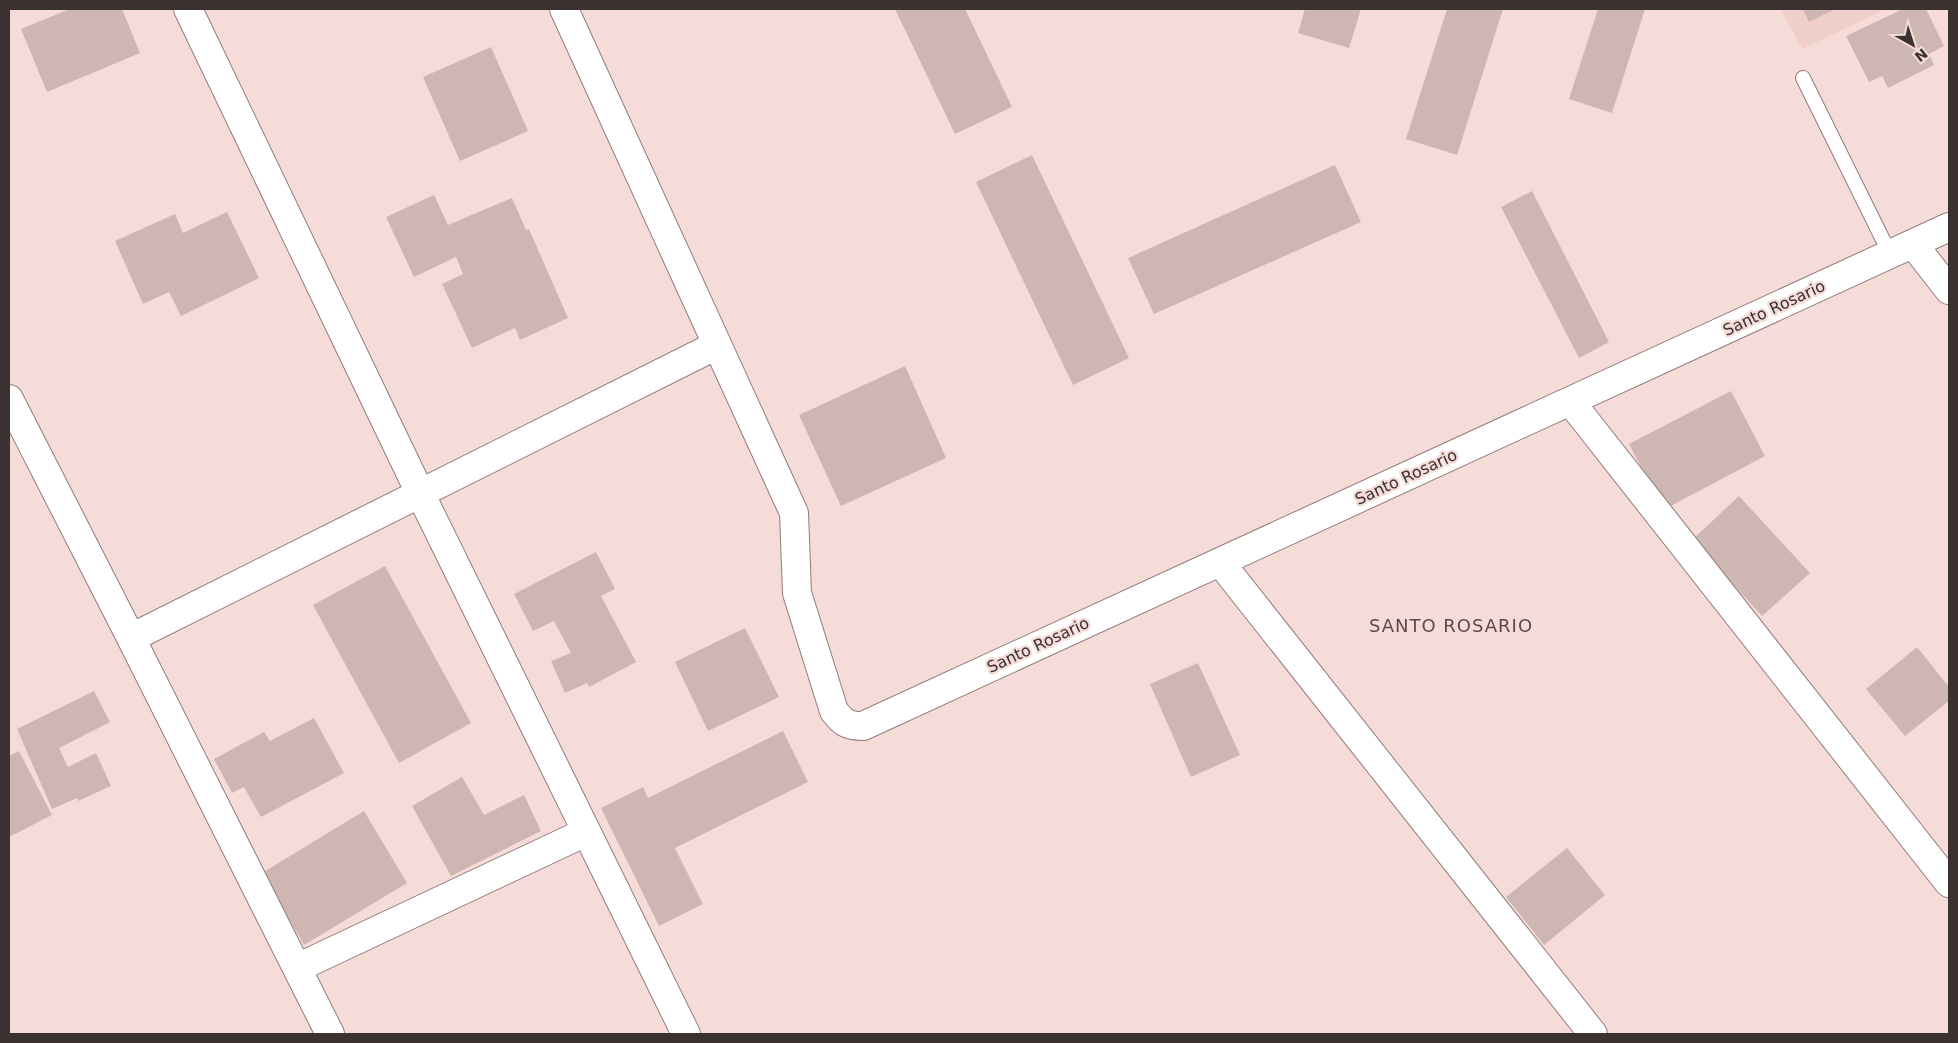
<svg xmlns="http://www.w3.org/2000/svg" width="1958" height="1043" font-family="'DejaVu Sans',sans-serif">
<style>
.built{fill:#f0cfcb}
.building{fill:#ceb6b3}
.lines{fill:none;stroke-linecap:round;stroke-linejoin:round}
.lane-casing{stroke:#927c7a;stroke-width:16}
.street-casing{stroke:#927c7a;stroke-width:30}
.lane{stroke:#fff;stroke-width:14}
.street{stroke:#fff;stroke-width:28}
.labels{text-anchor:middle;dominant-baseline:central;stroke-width:4.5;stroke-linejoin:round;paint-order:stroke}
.street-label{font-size:16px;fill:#3a3130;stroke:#f5dcd9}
.neighbourhood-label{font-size:18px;letter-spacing:1px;fill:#5d4947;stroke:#f5dcd9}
</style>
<rect width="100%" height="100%" fill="#f5dcd9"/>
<!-- built -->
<path class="built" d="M 1781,9 L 1886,9 L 1802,49 Z"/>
<!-- building -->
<path class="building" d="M 70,9 L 122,9 L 140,53 L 47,92 L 21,29 Z
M 895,9 L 965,9 L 1012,107 L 955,134 Z
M 1305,9 L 1361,9 L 1349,48 L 1298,33 Z
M 1447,9 L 1503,9 L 1457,155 L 1406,139 Z
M 1598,9 L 1645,9 L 1612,113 L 1569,99 Z
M 1803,9 L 1835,9 L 1809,22 Z
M 1903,9 L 1926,9 L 1944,46 L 1929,54 L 1934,65 L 1888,88 L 1882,76 L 1869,82 L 1846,36 Z
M 491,47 L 528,131 L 460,161 L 423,77 Z
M 1032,155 L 1129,358 L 1073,385 L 976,182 Z
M 1335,165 L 1361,222 L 1154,314 L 1128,258 Z
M 1532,191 L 1609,342 L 1579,358 L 1501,207 Z
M 434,195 L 448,225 L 512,198 L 526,230 L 529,229 L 568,318 L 520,340 L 515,328 L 472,348 L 442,284 L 463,274 L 456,257 L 414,277 L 386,217 Z
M 227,212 L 259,278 L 181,316 L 169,292 L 143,304 L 115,241 L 175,214 L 183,233 Z
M 905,366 L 946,458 L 841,506 L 799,415 Z
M 1731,391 L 1765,456 L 1663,510 L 1629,444 Z
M 1739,496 L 1810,573 L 1762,616 L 1692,540 Z
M 596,552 L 615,589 L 601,596 L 636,662 L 589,687 L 587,683 L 565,693 L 551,661 L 571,653 L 554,621 L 533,631 L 514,594 Z
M 385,566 L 471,723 L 399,763 L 313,605 Z
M 745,628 L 779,697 L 708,731 L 675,662 Z
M 1917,647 L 1949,687 L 1949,701 L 1905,736 L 1866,689 Z
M 1198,663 L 1240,755 L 1191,777 L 1150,684 Z
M 94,691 L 110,722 L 59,748 L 68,767 L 96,753 L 111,786 L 78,801 L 77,798 L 52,809 L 17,729 Z
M 314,718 L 344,773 L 261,817 L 244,787 L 232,793 L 214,759 L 264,732 L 270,741 Z
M 783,731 L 808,782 L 675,848 L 703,904 L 659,926 L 601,808 L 643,787 L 648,798 Z
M 19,751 L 52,815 L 9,837 L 9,756 Z
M 462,777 L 484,815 L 524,795 L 541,831 L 451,876 L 412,806 Z
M 364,811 L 407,883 L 304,945 L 262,873 Z
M 1567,848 L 1605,895 L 1544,945 L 1506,897 Z"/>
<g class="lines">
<defs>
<path id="lane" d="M 1803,78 L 1890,254"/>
<path id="street" d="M 188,9 L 420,493 L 686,1034
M 564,9 L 794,513 L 797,593 L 834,711 C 843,723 848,726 863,726 L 1949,227
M 1913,244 L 1949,290
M 9,399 L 131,638 L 330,1034
M 1570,401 L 1949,883
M 1220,562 L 1593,1034
M 131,638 L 717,345
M 297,968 L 586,832"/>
</defs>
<!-- lane casing -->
<use href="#lane" class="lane-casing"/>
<!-- street casing -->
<use href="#street" class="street-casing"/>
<!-- lane -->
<use href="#lane" class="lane"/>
<!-- street -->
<use href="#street" class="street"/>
</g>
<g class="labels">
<!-- street labels -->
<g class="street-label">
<text transform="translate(1774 308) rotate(-25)">Santo Rosario</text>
<text transform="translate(1406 477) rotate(-25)">Santo Rosario</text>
<text transform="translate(1038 645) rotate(-25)">Santo Rosario</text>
</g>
<!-- neighbourhood labels -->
<g class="neighbourhood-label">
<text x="1451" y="625">SANTO ROSARIO</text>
</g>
</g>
<!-- border -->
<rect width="1958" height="1043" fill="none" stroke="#3a3130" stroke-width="20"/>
<!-- north arrow -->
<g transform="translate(1913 45) rotate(141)" stroke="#f5dcd9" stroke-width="4" paint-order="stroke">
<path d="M0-4L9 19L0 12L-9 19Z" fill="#3a3130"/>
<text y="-8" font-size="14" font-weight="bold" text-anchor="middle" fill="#3a3130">N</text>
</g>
</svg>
